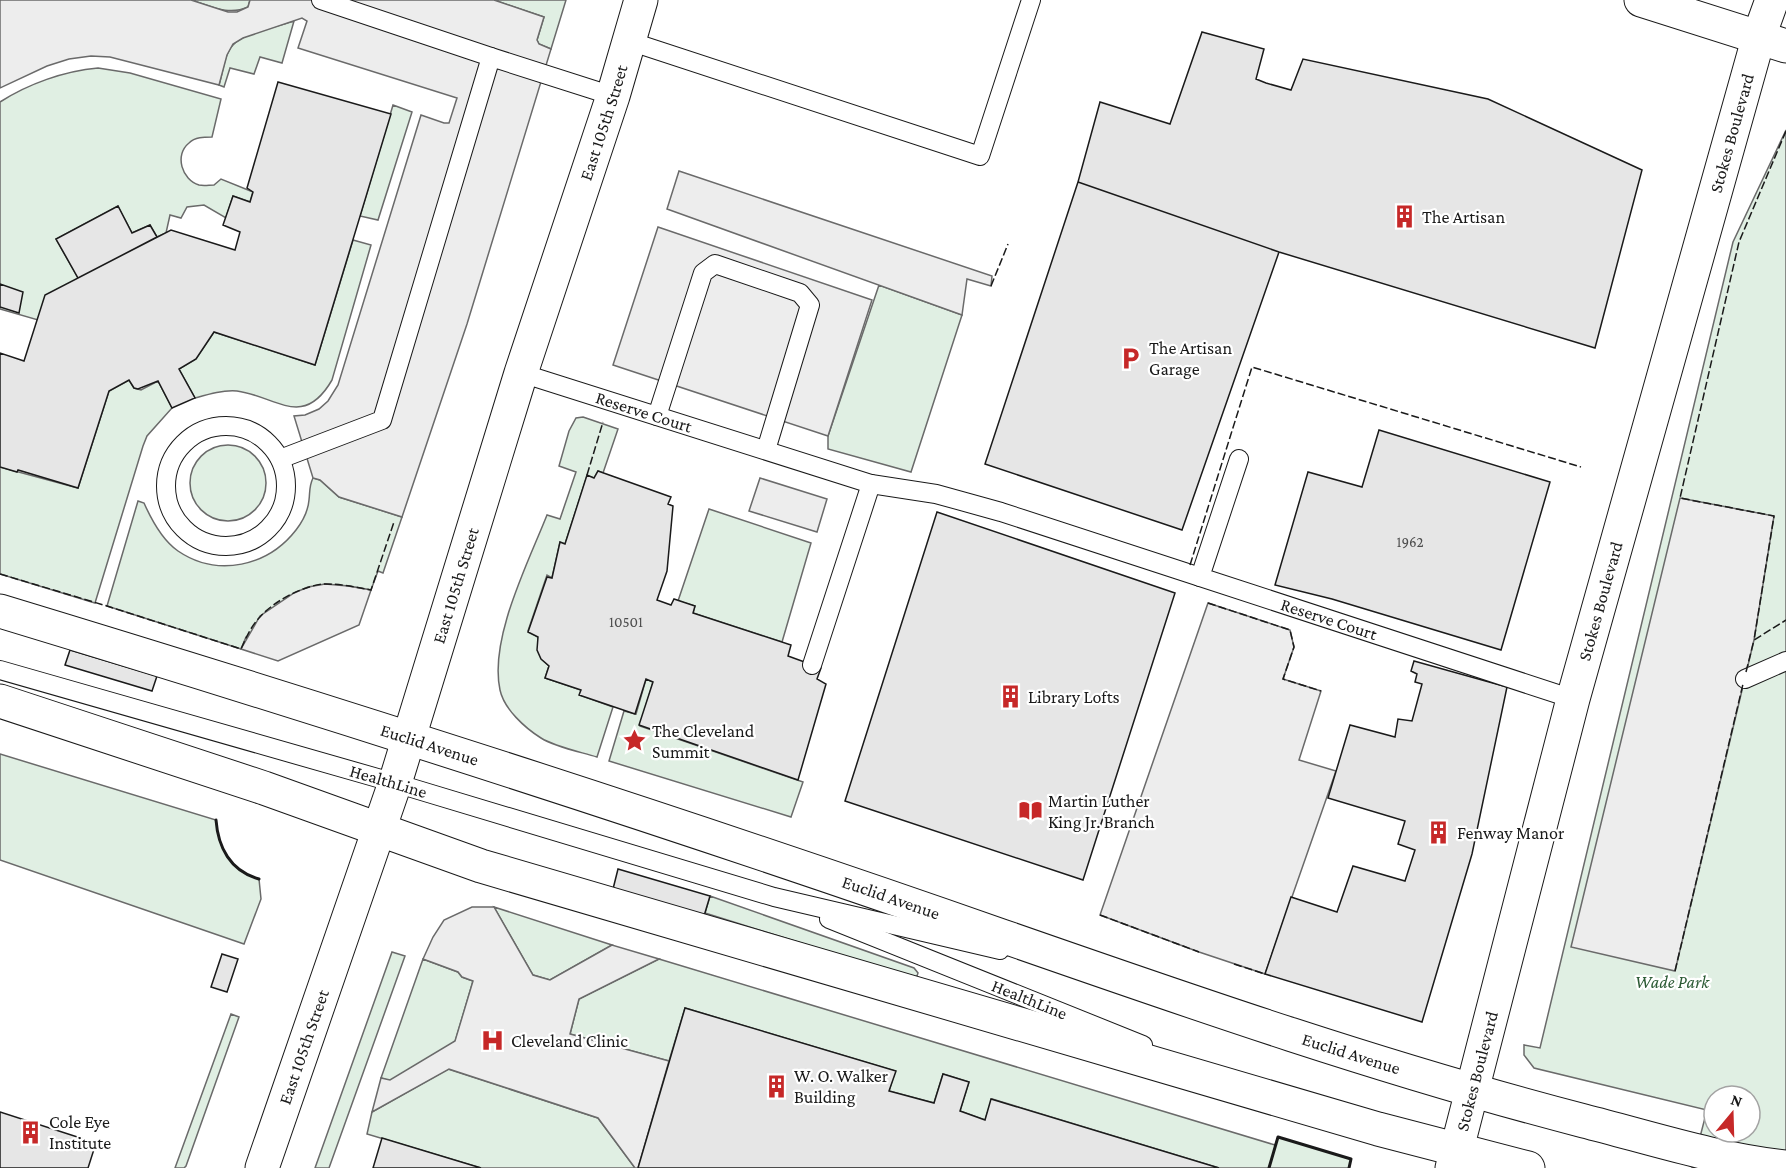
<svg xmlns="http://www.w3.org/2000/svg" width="1786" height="1168" font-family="'Crimson Pro',serif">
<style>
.green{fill:#e0efe3;stroke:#6a6a6a;stroke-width:1.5;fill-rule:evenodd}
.parking{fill:#ededed;stroke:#6a6a6a;stroke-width:1.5}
.building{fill:#e6e6e6;stroke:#1a1a1a;stroke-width:1.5}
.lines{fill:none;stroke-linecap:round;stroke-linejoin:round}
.lane-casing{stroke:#1a1a1a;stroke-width:20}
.street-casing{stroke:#1a1a1a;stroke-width:35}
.secondary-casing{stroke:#1a1a1a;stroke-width:35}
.primary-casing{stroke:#1a1a1a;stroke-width:35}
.lane{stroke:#fff;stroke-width:18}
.street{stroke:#fff;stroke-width:33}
.secondary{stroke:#fff;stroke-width:33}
.primary{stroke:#fff;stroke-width:33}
.fence{stroke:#1a1a1a;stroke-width:1.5;stroke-dasharray:8 3;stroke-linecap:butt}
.wall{stroke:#1a1a1a;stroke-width:3}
.labels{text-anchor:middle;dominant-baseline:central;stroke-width:4.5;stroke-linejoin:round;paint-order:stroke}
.number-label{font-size:15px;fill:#4d4d4d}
.street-label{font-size:18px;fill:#1a1a1a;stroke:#fff}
.poi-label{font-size:18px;fill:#1a1a1a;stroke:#fff;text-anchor:start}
.park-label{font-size:18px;font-style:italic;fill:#2b5a34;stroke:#fff}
</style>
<rect width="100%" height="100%" fill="#fff"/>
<!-- green -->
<path class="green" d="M 191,0 L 250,0 L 248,7 C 228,16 211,6 191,0 Z
M 494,0 L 566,0 L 551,49 L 539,44 L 537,40 L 544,17 Z
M 294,21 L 282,63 L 260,57 L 254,74 L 230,68 L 224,87 L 219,85 C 223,73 224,54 233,45 C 243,33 279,26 294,21 Z
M 98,68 L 130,73 L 221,99 L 212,137 C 204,137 195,137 189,143 C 174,155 182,180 199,185 C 204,186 209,185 214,185 L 221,179 L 253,192 L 250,202 L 233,196 L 226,218 L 204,205 L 187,207 L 181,218 L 170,215 L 166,233 L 157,237 L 150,225 L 132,233 L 118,206 L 56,239 L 78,278 L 38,320 L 0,309 L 0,102 C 28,84 64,71 98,68 Z
M 393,105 L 412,112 L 378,220 L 360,216 Z
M 1786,130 L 1786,1168 L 1692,1168 L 1707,1110 L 1534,1068 L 1524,1055 L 1524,1045 L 1540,1048 L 1733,242 ZM 1714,1096 L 1750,1096 L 1750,1132 L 1714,1132 Z
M 353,240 L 371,245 L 332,380 C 303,430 276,396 237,391 C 222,390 209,394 195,398 L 179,369 L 196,359 L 214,332 L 315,365 Z
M 879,285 L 962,315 L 911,472 L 828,449 L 828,436 Z
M 129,380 L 134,388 L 141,390 L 158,381 L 172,408 L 147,436 L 143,446 L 95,603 L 0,574 L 0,467 L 78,488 L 109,391 Z
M 583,417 L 618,429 L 603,473 L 598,471 L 594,478 L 587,476 L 565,544 L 560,542 L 552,578 L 547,575 L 528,631 L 538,637 C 537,650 539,656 549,666 L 545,678 L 581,690 L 580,695 L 613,707 L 597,757 C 581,752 555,747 541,738 C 525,728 504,709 500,690 C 489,639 528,563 547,515 L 560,519 L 576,472 L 559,466 L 569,431 L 576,418 Z
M190 483a38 38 0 1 1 76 0a38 38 0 1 1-76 0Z
M 313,478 L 320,480 L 339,497 L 402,517 L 383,573 L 378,571 L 371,590 L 348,586 L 325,584 L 246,637 L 241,649 L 107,606 L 138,501 L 144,503 C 152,521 162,540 178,551 C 218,578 268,566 296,530 C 303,521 308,511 309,500 C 310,492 309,486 313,478 Z
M 709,509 L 811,543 L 782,642 L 693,613 L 695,606 L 678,601 Z
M 646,679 L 653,682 L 640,726 L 803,782 L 791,817 L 609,761 L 624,711 L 636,714 Z
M 0,754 L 216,820 C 218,847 230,871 259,879 L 261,899 L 244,944 L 0,860 Z
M 710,896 L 914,968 L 918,973 L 917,976 L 913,978 L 705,913 Z
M 494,907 L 612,945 L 550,980 L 533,975 Z
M 392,952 L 405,956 L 329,1168 L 315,1168 Z
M 423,959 L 458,972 L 462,977 L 473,981 L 455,1042 L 390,1081 L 381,1078 Z
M 659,959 L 1275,1145 L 1278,1137 L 1351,1159 L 1349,1168 L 1219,1168 L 992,1099 L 985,1120 L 960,1111 L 969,1082 L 943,1074 L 934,1103 L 889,1091 L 895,1071 L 685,1008 L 669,1061 L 570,1034 L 579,999 Z
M 231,1014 L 239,1017 L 186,1166 L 184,1168 L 175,1168 Z
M 448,1069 L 598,1118 L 635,1168 L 481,1168 L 367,1134 L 372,1112 Z"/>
<!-- parking -->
<path class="parking" d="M 0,0 L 191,0 L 228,12 L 237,12 L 248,7 L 250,0 L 494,0 L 544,17 L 537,40 L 539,44 L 551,49 L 467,324 L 402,517 L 339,497 L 320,480 L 313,478 L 294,416 L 305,415 L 319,409 L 328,401 L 338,385 L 421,115 L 444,123 L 449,123 L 457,98 L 298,48 L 307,21 L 302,18 L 243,38 L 233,44 L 227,55 L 219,85 L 110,57 L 91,56 L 69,59 L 47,66 L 0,88 Z
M 679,171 L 992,276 L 991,286 L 967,279 L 962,315 L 667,209 Z
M 658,227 L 872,300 L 828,436 L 613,365 Z
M 760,478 L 827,499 L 817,532 L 749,511 Z
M 1680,498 L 1774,516 L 1754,640 L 1675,971 L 1571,947 Z
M 325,584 L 348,586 L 371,590 L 359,625 L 278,661 L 241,649 L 260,616 L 294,593 L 308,587 Z
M 1208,603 L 1290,630 L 1294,647 L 1283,679 L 1321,691 L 1299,760 L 1336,771 L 1265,974 L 1199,952 L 1100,915 Z
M 472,907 L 494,907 L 533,975 L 550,980 L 612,945 L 659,959 L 579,999 L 570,1034 L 669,1061 L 638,1168 L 635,1168 L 598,1118 L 449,1069 L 372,1112 L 381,1078 L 390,1080 L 455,1041 L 473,981 L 462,977 L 458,972 L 423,959 L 433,937 L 444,920 Z"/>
<!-- building -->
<path class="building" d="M 1202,32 L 1264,49 L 1256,79 L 1266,83 L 1291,90 L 1303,59 L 1488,99 L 1642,170 L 1595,348 L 1279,252 L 1078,182 L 1100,102 L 1170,124 Z
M 278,82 L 391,114 L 315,365 L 214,332 L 196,359 L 179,369 L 195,398 L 172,408 L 158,381 L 138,389 L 134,388 L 129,380 L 109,391 L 78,488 L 18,470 L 17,472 L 0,467 L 0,353 L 24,361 L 45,295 L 171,230 L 235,250 L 240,232 L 223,225 L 233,196 L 250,202 L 253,192 L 247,188 Z
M 1078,182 L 1279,252 L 1182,530 L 985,464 Z
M 118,206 L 132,233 L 150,225 L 157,237 L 78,278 L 56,239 Z
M 0,284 L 23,292 L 19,313 L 0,307 Z
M 1379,430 L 1550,482 L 1501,650 L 1332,599 L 1275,585 L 1308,472 L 1362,487 Z
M 598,471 L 671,497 L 668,504 L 673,506 L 667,571 L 657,600 L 671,605 L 674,599 L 695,606 L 693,613 L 791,645 L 788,656 L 821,668 L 817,679 L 826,684 L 798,780 L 639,725 L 653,682 L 646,679 L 635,714 L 579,695 L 581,690 L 545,678 L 549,666 L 541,659 L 537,650 L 538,637 L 528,632 L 547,577 L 552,578 L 560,542 L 565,544 L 587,475 L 594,478 Z
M 937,512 L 1175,593 L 1083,880 L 845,801 Z
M 70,650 L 157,676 L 152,691 L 65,665 Z
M 1414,661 L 1507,687 L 1472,854 L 1422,1022 L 1265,974 L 1291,897 L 1337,912 L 1353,866 L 1405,881 L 1415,850 L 1398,844 L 1405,821 L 1328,798 L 1350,725 L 1395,737 L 1398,719 L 1412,721 L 1422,684 L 1415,682 L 1417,674 L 1411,671 Z
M 618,869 L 710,896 L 704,916 L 613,889 Z
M 222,954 L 238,959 L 227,992 L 211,987 Z
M 685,1008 L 896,1071 L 889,1091 L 934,1103 L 943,1074 L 969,1082 L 960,1111 L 985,1120 L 991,1099 L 1219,1168 L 638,1168 Z
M 0,1112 L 96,1143 L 88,1168 L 0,1168 Z
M 382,1138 L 481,1168 L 373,1168 Z"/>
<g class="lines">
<defs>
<g id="lane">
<path d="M 321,0 L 491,57"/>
<path d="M 629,41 L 980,156 L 1031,0"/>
<path id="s1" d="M 521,373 L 871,484 L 936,494 L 1001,512 L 1200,577"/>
<path d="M 657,416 L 703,273 L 715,264 L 800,293 L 810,305 L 766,450"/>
<circle cx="226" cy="486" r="60"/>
<path d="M 280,459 L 382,420 L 491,57 L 613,96"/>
<path id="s2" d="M 1239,459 L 1200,577 L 1573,699"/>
<path d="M 812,665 L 871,484"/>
<path id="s3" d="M 0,670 L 395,783 L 774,897 L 1000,950"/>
<path d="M 1745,679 L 1786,661"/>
<path id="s4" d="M 829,919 L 1143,1045"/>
</g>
<path id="street" d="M 1759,36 L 1772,0"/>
<g id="secondary">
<path id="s5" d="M 1452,1168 L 1573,699 L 1759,36"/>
</g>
<g id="primary">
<path d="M 1641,0 L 1786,46"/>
<path id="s6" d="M 0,611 C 336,713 671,820 1002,936 C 1194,1003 1387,1070 1584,1121 C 1651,1138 1718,1160 1786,1167"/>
<path d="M 0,701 L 264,788 L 481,866 L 1378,1129 L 1528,1168"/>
<path id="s7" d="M 262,1168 L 395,783 L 521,373 L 613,96 L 641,0"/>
</g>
</defs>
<!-- lane casing -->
<use href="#lane" class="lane-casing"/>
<!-- street casing -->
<use href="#street" class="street-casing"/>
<!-- secondary casing -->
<use href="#secondary" class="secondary-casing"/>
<!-- primary casing -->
<use href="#primary" class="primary-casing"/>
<!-- lane -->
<use href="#lane" class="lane"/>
<!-- street -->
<use href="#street" class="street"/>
<!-- secondary -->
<use href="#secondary" class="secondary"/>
<!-- primary -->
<use href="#primary" class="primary"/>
<!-- fence -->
<path class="fence" d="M 1786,131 L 1739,242 L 1680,498 L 1774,516 L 1754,640 L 1786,620
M 991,286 L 1008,244
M 587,475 L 603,422
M 1190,565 L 1252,367 L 1581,467
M 0,574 L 107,606 L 241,649 C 246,638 251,626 260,617 C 274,601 304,585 325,584 C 341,584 356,587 371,590 L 394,522
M 1208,603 L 1290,630 L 1294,647 L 1283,679 L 1321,691
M 1746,672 L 1754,640
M 1100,915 L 1199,952
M 1234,964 L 1265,974
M 1675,971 L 1743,684"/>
<!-- wall -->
<path class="wall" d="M 216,820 C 218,847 230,871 259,879
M 1269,1168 L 1278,1137 L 1351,1159 L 1349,1168"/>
</g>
<!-- icons -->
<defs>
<symbol id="building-bare" viewBox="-9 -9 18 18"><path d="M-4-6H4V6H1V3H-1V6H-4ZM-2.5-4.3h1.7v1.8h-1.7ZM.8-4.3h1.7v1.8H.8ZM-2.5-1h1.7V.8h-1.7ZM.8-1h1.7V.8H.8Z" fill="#c62828" stroke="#fff" stroke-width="2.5" paint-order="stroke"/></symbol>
<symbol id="parking-bare" viewBox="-9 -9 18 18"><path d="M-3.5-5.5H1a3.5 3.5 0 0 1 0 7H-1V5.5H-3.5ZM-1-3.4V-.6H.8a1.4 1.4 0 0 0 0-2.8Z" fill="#c62828" stroke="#fff" stroke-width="2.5" paint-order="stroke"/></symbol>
<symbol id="sight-bare" viewBox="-9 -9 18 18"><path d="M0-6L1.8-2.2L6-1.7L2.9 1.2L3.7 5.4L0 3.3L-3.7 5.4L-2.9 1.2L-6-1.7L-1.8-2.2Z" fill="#c62828" stroke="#fff" stroke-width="2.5" paint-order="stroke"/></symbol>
<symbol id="library-bare" viewBox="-9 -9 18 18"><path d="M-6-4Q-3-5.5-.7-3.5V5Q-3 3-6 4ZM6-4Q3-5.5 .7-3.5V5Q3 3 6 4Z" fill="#c62828" stroke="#fff" stroke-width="2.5" paint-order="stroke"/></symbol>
<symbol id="hospital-bare" viewBox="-9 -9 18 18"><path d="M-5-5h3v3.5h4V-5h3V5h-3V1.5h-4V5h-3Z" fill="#c62828" stroke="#fff" stroke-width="2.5" paint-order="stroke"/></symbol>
</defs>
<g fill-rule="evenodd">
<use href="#building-bare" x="1388" y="200" width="33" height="33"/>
<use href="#parking-bare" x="1114" y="342" width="33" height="33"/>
<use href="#building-bare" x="994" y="680" width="33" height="33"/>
<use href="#sight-bare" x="618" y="724" width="33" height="33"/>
<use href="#library-bare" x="1014" y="794" width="33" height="33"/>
<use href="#building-bare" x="1422" y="816" width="33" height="33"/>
<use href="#hospital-bare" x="476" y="1024" width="33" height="33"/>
<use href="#building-bare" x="760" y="1070" width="33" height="33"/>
<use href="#building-bare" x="14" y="1116" width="33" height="33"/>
</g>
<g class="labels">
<!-- number labels -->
<g class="number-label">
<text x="1410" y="542">1962</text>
<text x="626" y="622">10501</text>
</g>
<!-- street labels -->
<g class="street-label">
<text stroke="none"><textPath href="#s7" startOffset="1100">East 105th Street</textPath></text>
<text stroke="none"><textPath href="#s5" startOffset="1072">Stokes Boulevard</textPath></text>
<text stroke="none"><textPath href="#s1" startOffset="129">Reserve Court</textPath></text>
<text stroke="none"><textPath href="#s7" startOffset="614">East 105th Street</textPath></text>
<text stroke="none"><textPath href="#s5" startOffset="586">Stokes Boulevard</textPath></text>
<text stroke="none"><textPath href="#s2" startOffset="260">Reserve Court</textPath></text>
<text stroke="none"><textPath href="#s6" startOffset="450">Euclid Avenue</textPath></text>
<text stroke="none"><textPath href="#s3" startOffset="404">HealthLine</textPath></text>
<text stroke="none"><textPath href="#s6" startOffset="936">Euclid Avenue</textPath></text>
<text stroke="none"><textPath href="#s4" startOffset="216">HealthLine</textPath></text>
<text stroke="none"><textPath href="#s7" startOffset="128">East 105th Street</textPath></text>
<text stroke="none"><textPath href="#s6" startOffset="1422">Euclid Avenue</textPath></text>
<text stroke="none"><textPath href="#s5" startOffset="100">Stokes Boulevard</textPath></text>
</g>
<!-- poi labels -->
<g class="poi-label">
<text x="1422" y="217">The Artisan</text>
<text x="1149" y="348">The Artisan<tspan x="1149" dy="21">Garage</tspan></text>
<text x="1028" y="697">Library Lofts</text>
<text x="652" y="731">The Cleveland<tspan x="652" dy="21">Summit</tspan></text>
<text x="1048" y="801">Martin Luther<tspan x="1048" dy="21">King Jr. Branch</tspan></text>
<text x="1457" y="833">Fenway Manor</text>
<text x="511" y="1041">Cleveland Clinic</text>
<text x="794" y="1076">W. O. Walker<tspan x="794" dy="21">Building</tspan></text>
<text x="49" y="1122">Cole Eye<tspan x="49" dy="21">Institute</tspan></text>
</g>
<!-- park labels -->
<g class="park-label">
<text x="1672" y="982">Wade Park</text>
</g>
</g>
<!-- north arrow -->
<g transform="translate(1732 1114) rotate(19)"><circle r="28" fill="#ffffff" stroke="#a3a3a3" stroke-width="1.5"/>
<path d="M0-4.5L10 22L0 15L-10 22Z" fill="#c62828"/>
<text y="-9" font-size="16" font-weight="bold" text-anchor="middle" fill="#1a1a1a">N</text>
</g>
</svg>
